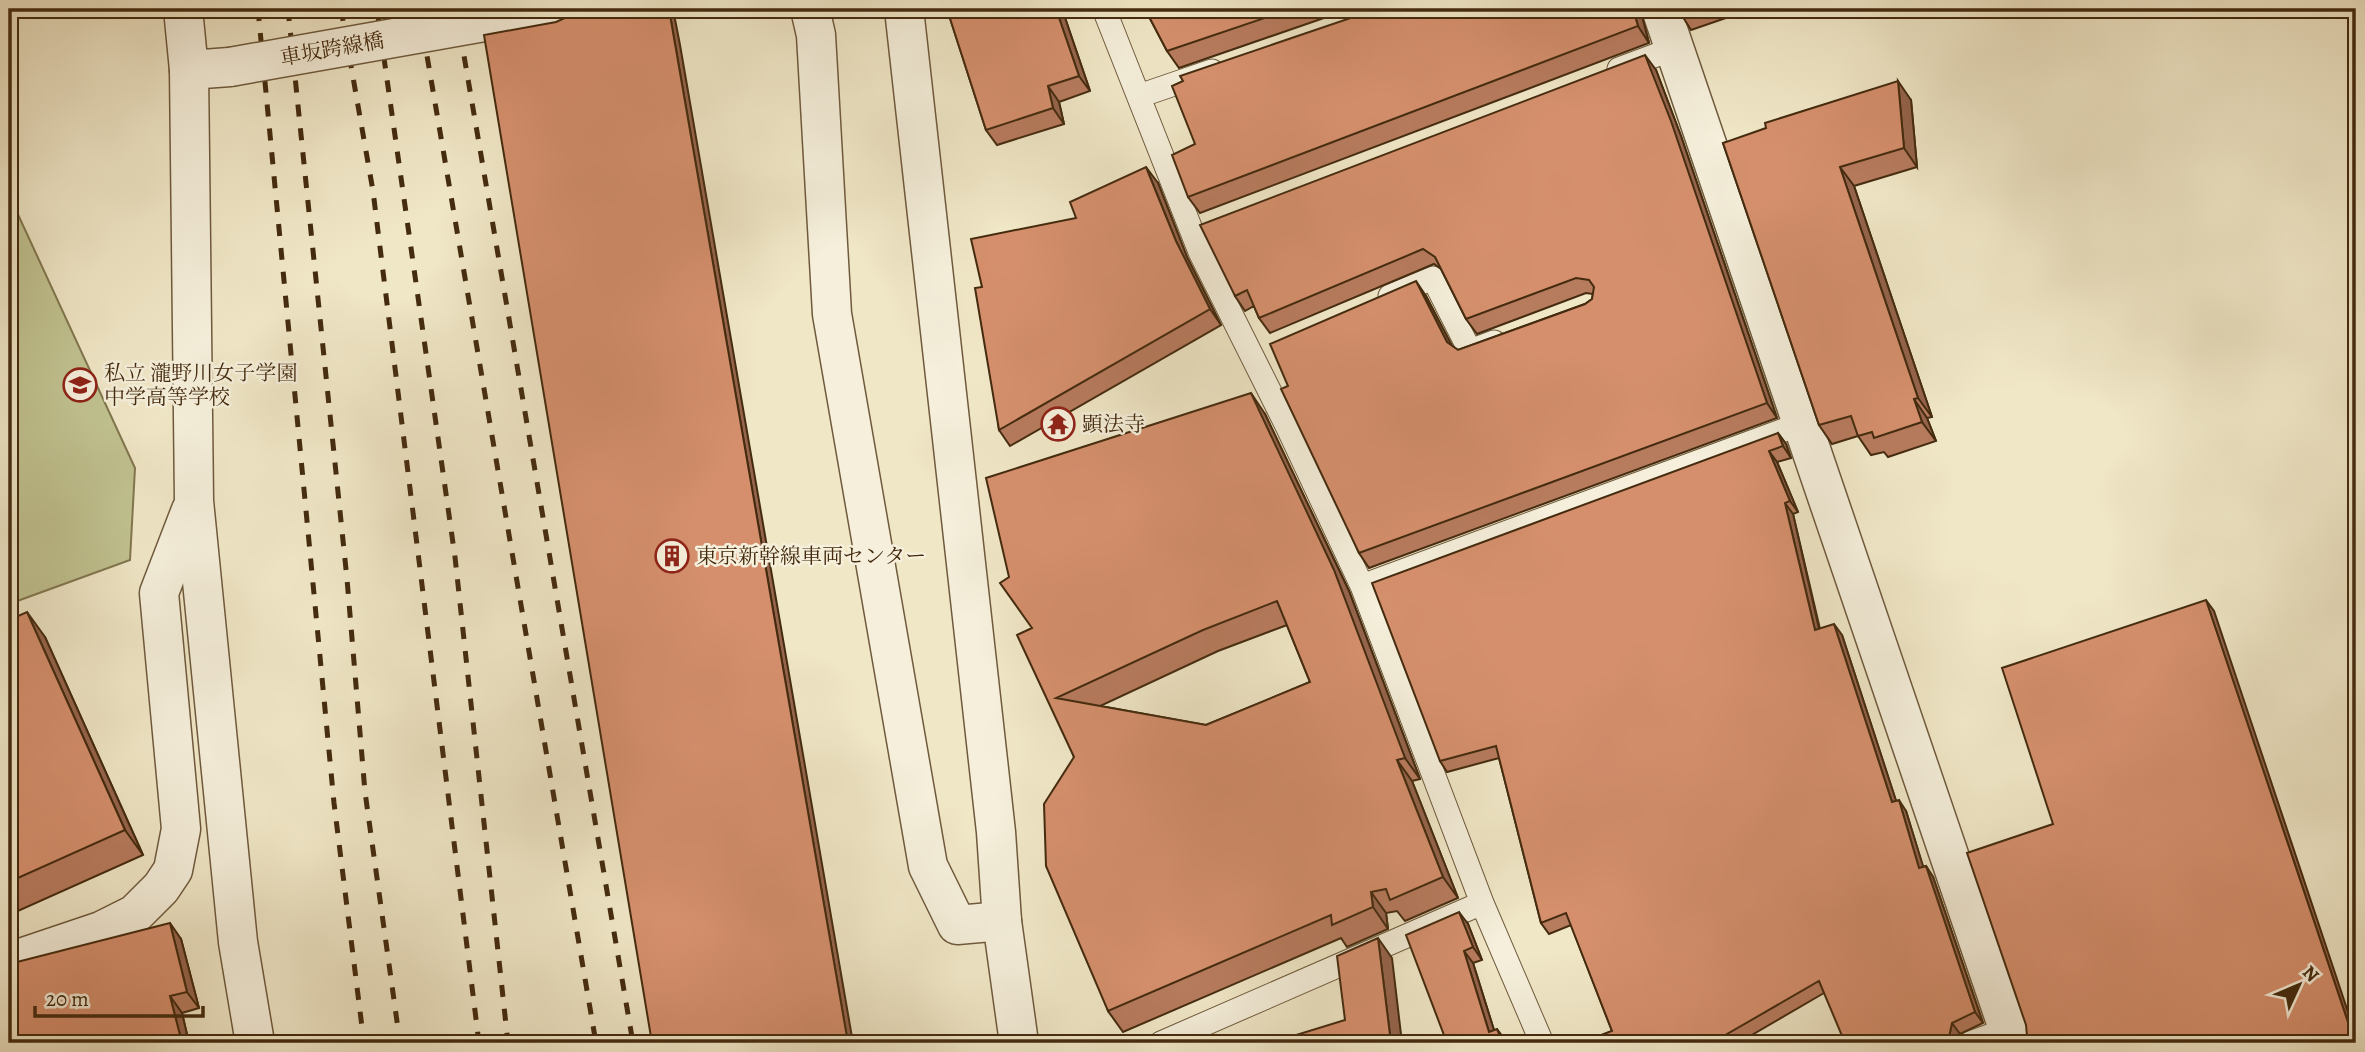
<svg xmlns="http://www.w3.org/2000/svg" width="2365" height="1052" font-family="Alegreya,'Noto Serif JP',serif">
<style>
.green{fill:#c1c391;stroke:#827750;stroke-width:2}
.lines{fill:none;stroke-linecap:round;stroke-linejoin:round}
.service-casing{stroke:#6f5a3d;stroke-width:25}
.minor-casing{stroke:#6f5a3d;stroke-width:41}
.tertiary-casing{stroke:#6f5a3d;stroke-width:41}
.service{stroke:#f5efdb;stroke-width:23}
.minor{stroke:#f5efdb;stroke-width:38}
.tertiary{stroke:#f5efdb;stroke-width:38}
.rail{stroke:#442b0f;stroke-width:5;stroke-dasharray:12 12;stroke-linecap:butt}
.tertiary-bridge-casing{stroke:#6f5a3d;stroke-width:41;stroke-linecap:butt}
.tertiary-bridge{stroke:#f5efdb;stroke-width:38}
.wall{fill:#b77b5e;stroke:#442b0f;stroke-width:2;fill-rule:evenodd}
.shaded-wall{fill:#95644c;stroke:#442b0f;stroke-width:2}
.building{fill:#d58f6d;stroke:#442b0f;stroke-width:2;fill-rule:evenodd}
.labels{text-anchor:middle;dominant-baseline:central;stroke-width:5;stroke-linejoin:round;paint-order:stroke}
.street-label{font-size:21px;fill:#442b0f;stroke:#f5efdb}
.poi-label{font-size:21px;fill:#442b0f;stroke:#f5efdb;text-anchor:start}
</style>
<rect width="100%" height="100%" fill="#f0e7c7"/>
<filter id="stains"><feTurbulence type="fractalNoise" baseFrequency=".00286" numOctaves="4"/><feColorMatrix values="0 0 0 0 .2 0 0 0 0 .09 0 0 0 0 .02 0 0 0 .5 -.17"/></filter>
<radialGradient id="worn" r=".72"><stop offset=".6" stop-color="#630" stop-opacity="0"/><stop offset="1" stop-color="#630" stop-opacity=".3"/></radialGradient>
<!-- green -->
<path class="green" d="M 9,195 L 135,468 L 130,560 L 9,604 Z"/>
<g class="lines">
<defs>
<path id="service" d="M 1104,9 L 1200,252 L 1288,428 L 1362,586 L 1482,903 L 1542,1043
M 1619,69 L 1675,48
M 1139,96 L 1212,71
M 1390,296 L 1433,278 L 1470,351 L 1494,342
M 1362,586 L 1800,424
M 1161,1043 L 1482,903
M 1970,1043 L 2008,1029"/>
<path id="minor" d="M 810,9 L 816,35 L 832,314 L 928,866 L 957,925 L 1002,921
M 1661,9 L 2013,1043
M 189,70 L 194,501 L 238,942 L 255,1043
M 9,962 L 101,931 L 135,914 L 161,888 L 173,870 L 181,829 L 159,593 L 191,510"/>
<path id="tertiary" d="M 183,9 L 189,70 L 230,67
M 904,9 L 996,832 L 1002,921 L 1019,1043"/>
</defs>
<!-- service casing -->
<use href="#service" class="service-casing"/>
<!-- minor casing -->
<use href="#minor" class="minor-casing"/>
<!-- tertiary casing -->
<use href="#tertiary" class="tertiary-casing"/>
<!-- service -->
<use href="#service" class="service"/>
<!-- minor -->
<use href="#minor" class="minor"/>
<!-- tertiary -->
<use href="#tertiary" class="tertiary"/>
<!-- rail -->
<path class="rail" d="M 258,9 L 334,803 L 364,1043
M 288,9 L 347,579 L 365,792 L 400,1043
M 341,9 L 373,191 L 479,1043
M 377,9 L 455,557 L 508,1043
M 419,9 L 596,1043
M 456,9 L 633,1043"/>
<defs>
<path id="tertiary-bridge" d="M 230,67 L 558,9"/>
</defs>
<!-- tertiary-bridge casing -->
<use href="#tertiary-bridge" class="tertiary-bridge-casing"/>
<!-- tertiary-bridge -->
<use href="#tertiary-bridge" class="tertiary-bridge"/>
</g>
<!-- wall -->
<path class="wall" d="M 947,9 L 1062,9 L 1090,91 L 1059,102 L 1064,124 L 997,145 L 986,130 Z
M 1145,9 L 1350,9 L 1179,68 L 1167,51 Z
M 1377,9 L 1640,9 L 1649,43 L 1200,213 L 1188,197 L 1195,144 Z
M 1678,9 L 1752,9 L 1691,30 Z
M 1656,70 L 1681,136 L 1777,418 L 1369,568 L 1359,553 L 1288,386 L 1426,296 L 1451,345 L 1458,350 L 1585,304 L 1592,299 L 1593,294 L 1586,293 L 1477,334 L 1466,319 L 1441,269 L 1434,264 L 1270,333 L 1259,318 L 1254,306 L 1245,311 L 1235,296 Z
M 1911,100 L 1917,167 L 1854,186 L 1932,417 L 1927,418 L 1936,441 L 1888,457 L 1884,452 L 1871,455 L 1858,436 L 1832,444 L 1819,425 L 1723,143 Z
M 1158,183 L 1187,257 L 1221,325 L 1010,446 L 999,430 L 982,287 Z
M 1265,414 L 1349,591 L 1420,779 L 1412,781 L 1458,898 L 1405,921 L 1397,911 L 1386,913 L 1388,929 L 1347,947 L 1341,938 L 1123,1032 L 1108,1011 L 1074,757 L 1032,628 ZM 1287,625 L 1310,682 L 1206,725 L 1100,706 L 1218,651 Z
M 1778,433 L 1786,444 L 1791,458 L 1777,462 L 1798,512 L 1793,514 L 1820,629 L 1842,635 L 1896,801 L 1906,811 L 1923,867 L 1926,866 L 1933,877 L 1983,1023 L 1960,1034 L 1824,993 L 1738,1043 L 1581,1043 L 1612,1031 L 1571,925 L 1549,934 L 1541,923 L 1499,758 L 1447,772 L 1440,761 Z
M 9,620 L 45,637 L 143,855 L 9,915 Z
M 1468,924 L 1482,960 L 1473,963 L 1494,1030 L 1506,1041 L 1507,1043 L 1447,1043 Z
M 181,939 L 199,1008 L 182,1013 L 189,1043 L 9,1043 Z"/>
<!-- shaded-wall -->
<path class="shaded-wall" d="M 669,9 L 673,9 L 680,45 L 853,1043 L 848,1043 Z
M 1056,9 L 1062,9 L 1090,91 L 1079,76 Z
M 1633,9 L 1640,9 L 1649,43 L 1638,26 Z
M 1645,55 L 1656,70 L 1681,136 L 1777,418 L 1767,403 Z
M 1898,81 L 1911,100 L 1917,167 L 1904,148 Z
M 1048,86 L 1059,102 L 1064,124 L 1053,108 Z
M 1146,167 L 1158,183 L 1187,257 L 1221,325 L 1210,309 L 1176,241 Z
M 1840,167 L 1854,186 L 1932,417 L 1918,398 Z
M 1416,281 L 1426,296 L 1458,357 L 1447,342 Z
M 1251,393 L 1265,414 L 1349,591 L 1420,779 L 1405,758 Z
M 1914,399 L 1927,418 L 1936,441 L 1922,422 Z
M 1778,433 L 1786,444 L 1791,458 L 1783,446 Z
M 1769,451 L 1777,462 L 1798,512 L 1790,501 Z
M 1785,503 L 1793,514 L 1822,642 L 1815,630 Z
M 2206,600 L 2214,611 L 2356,1036 L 2356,1043 L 2355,1043 Z
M 27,612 L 45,637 L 143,855 L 125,830 Z
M 1834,624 L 1842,635 L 1900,813 L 1892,802 Z
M 1397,760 L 1412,781 L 1458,898 L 1443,877 Z
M 1899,800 L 1906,811 L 1927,879 L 1919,868 Z
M 1926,866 L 1933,877 L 1983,1023 L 1975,1012 Z
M 1371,892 L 1386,913 L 1388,929 L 1373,907 Z
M 1459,912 L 1468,924 L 1482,960 L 1473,947 Z
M 170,923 L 181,939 L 199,1008 L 187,992 Z
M 1378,938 L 1392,958 L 1402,1043 L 1391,1043 Z
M 1464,951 L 1473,963 L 1498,1043 L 1489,1032 Z
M 170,996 L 182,1013 L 189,1043 L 182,1043 Z
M 1952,1023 L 1960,1034 L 1958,1043 L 1949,1037 Z
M 1497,1029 L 1506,1041 L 1507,1043 L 1503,1043 Z"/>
<!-- building -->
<path class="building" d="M 572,9 L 669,9 L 848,1043 L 652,1043 L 484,35 L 556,22 L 565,18 Z
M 947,9 L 1056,9 L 1079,76 L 1048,86 L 1053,108 L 986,130 Z
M 1145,9 L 1291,9 L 1167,51 Z
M 1377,9 L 1633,9 L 1638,26 L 1188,197 L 1172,155 L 1195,144 L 1172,86 L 1183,81 L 1180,76 Z
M 1678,9 L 1694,9 L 1680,13 Z
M 1645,55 L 1671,121 L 1767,403 L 1359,553 L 1281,389 L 1288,386 L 1270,344 L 1416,281 L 1447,342 L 1458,350 L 1585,304 L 1592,299 L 1594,287 L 1589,280 L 1576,278 L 1466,319 L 1435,257 L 1423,249 L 1259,318 L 1247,290 L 1235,296 L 1200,225 Z
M 1898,81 L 1904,148 L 1840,167 L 1918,398 L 1914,399 L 1922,422 L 1874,438 L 1872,432 L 1858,436 L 1851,416 L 1819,425 L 1723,143 L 1766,128 L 1765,123 Z
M 1146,167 L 1176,241 L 1210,309 L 999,430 L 975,288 L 982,287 L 971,239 L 1076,218 L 1070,202 Z
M 1251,393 L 1334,570 L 1405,758 L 1397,760 L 1443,877 L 1390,900 L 1386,889 L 1371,892 L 1373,907 L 1332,925 L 1331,915 L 1108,1011 L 1046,866 L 1044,804 L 1074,757 L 1017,635 L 1032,628 L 1000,583 L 1009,577 L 986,478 ZM 1277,601 L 1310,682 L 1206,725 L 1056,698 L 1203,630 Z
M 1778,433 L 1783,446 L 1769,451 L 1790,501 L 1785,503 L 1815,630 L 1834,624 L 1892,802 L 1899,800 L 1919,868 L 1926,866 L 1975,1012 L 1952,1023 L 1949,1037 L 1957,1043 L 1845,1043 L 1819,981 L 1722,1037 L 1724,1043 L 1581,1043 L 1612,1031 L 1566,913 L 1541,923 L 1496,746 L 1440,761 L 1372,583 Z
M 2206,600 L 2355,1043 L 2023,1043 L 2027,1036 L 2026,1025 L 1967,853 L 2053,824 L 2002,668 Z
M 27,612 L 125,830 L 9,882 L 9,620 Z
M 1459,912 L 1473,947 L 1464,951 L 1489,1032 L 1497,1029 L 1503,1043 L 1447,1043 L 1406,935 Z
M 170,923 L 187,992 L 170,996 L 182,1043 L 9,1043 L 9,964 Z
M 1378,938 L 1391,1043 L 1270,1043 L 1345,1020 L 1337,956 Z
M 1984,1039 L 1988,1043 L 1969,1043 Z"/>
<!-- icons -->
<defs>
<symbol id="school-ring" viewBox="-11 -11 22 22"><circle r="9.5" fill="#f5efdb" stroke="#8f2418" stroke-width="1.5"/><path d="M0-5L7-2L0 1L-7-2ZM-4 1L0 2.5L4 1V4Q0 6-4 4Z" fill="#8f2418"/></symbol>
<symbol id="temple-ring" viewBox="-11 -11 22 22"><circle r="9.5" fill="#f5efdb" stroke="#8f2418" stroke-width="1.5"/><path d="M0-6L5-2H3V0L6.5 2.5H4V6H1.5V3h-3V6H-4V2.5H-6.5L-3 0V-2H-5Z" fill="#8f2418"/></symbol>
<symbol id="building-ring" viewBox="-11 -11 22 22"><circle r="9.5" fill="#f5efdb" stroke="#8f2418" stroke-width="1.5"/><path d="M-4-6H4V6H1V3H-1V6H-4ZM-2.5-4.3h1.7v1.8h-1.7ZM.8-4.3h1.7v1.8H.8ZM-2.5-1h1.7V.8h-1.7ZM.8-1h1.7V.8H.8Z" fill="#8f2418"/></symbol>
</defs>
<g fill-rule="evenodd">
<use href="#school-ring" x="61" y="366" width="38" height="38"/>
<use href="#temple-ring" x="1039" y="405" width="38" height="38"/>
<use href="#building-ring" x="653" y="537" width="38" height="38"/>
</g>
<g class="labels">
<!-- street labels -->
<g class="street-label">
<text transform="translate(332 49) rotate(-10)">車坂跨線橋</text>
</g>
<!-- poi labels -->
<g class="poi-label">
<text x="104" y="373">私立 瀧野川女子学園<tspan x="104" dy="24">中学高等学校</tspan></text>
<text x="1082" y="424">顕法寺</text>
<text x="696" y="556">東京新幹線車両センター</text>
</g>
</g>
<!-- margin -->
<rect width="2365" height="1052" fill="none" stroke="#f0e7c7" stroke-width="35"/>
<rect x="10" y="10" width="2344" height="1031" fill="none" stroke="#442b0f" stroke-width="3.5"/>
<rect x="18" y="18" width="2330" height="1017" fill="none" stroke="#442b0f" stroke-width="2"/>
<!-- north arrow -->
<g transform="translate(2299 985) rotate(46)" stroke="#f5efdb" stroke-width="5" paint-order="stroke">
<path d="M0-5L12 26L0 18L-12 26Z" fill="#442b0f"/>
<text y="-10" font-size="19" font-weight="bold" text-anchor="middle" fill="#442b0f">N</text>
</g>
<!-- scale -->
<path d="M35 1006v10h168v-10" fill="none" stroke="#442b0f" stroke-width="3.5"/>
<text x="46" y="1006" font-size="21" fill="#442b0f" stroke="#f5efdb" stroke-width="5" paint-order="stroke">20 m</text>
<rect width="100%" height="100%" filter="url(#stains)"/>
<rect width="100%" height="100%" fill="url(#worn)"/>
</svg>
